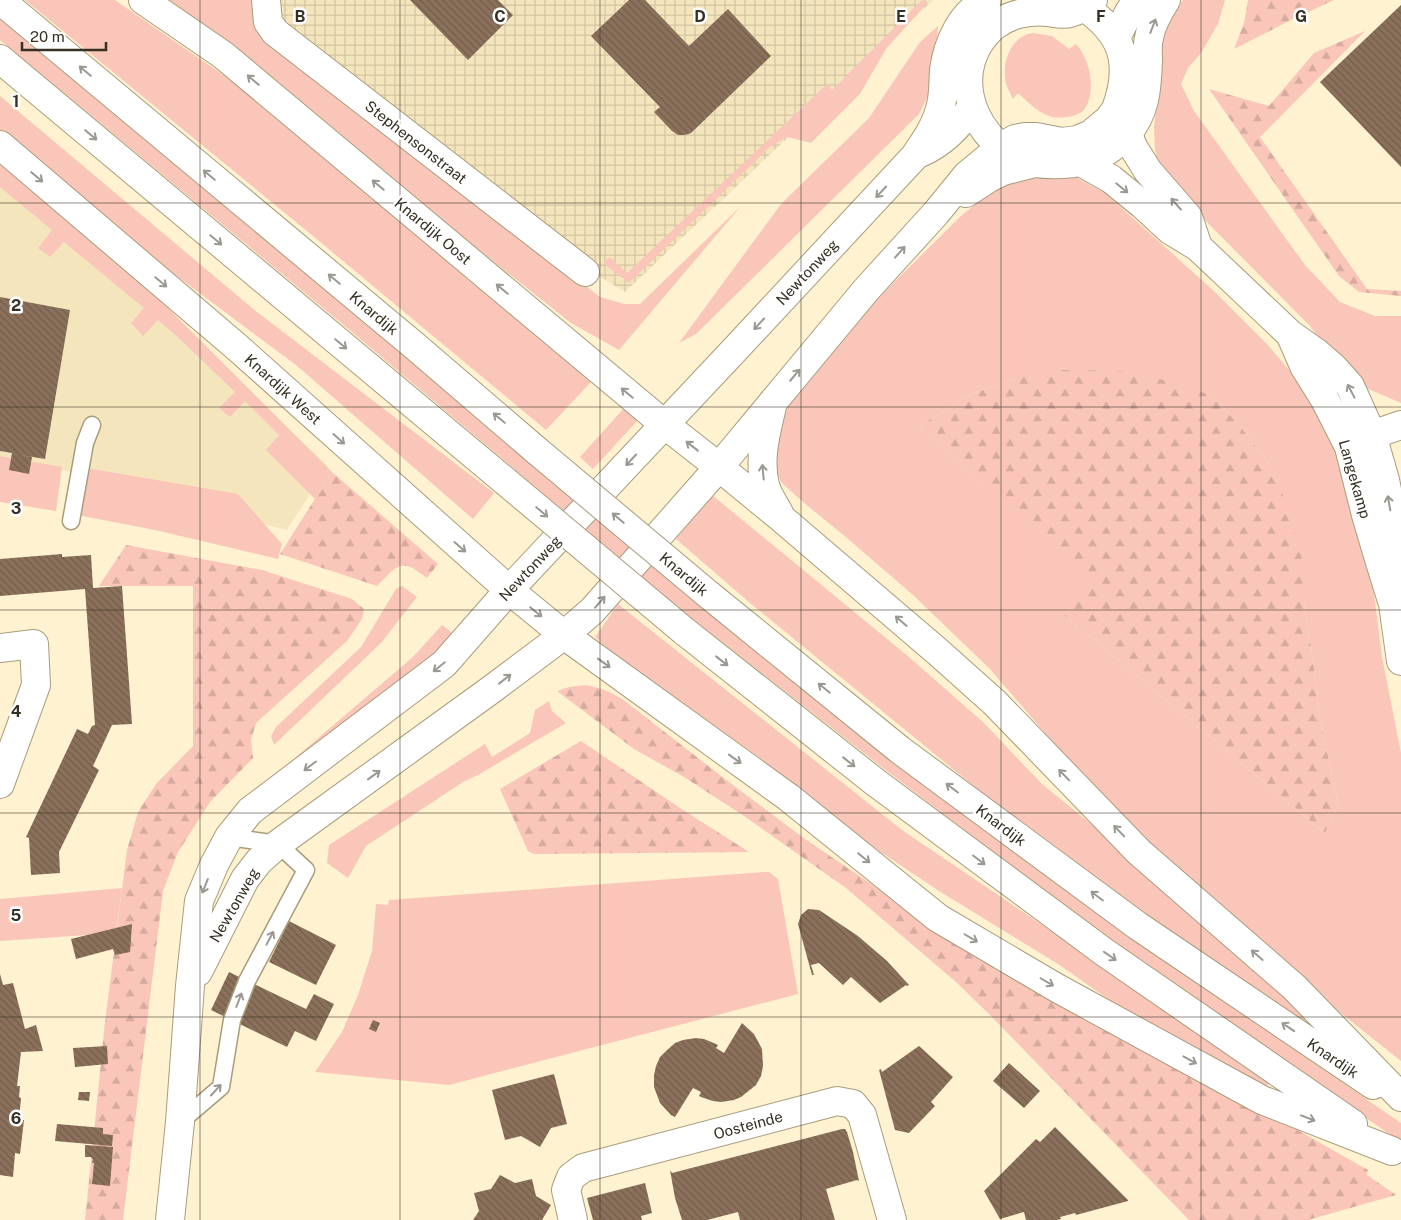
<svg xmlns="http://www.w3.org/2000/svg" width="1401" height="1220" font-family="'Public Sans',sans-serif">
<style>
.built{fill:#f5e5bd}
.industrial{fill:url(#industrial-grid)}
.grass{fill:#f9c6b9;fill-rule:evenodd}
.forest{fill:url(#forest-firs)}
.building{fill:url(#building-back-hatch)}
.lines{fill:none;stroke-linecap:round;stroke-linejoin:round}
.lane-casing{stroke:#a99c7d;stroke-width:19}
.street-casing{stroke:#a99c7d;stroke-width:30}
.secondary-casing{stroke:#a99c7d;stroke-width:30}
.primary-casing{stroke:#a99c7d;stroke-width:30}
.lane{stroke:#fff;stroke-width:16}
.street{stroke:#fff;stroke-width:28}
.secondary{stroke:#fff;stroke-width:28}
.primary{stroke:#fff;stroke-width:28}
.primary-bridge-casing{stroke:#a99c7d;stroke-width:30;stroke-linecap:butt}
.primary-bridge{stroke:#fff;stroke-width:28}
.oneway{stroke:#9a9891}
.grid{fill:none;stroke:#353023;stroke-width:1;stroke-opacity:0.55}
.labels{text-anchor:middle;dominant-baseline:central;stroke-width:5;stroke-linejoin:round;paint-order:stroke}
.street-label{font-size:15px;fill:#353023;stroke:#fff}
.grid-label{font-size:16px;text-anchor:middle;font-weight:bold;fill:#353023;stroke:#fff;stroke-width:5;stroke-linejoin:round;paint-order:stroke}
</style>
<defs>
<pattern id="industrial-grid" width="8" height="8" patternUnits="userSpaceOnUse" patternTransform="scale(1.25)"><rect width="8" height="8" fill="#f5e5bd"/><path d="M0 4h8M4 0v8" fill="none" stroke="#d3c5a2"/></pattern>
<pattern id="forest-firs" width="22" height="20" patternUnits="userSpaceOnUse" patternTransform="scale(1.25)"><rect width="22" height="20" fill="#f9c6b9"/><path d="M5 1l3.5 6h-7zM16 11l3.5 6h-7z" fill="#d6aa9f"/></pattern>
<pattern id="building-back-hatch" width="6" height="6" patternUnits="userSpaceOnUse" patternTransform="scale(1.25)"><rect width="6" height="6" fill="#8b715b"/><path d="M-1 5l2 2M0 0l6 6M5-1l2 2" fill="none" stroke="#725d4b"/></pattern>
</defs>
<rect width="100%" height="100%" fill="#fff2d0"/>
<!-- built -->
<path class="built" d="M 0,175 L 227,371 L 328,466 L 287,530 L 123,489 L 63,470 L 0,459 Z"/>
<!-- industrial -->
<path class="industrial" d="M 145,0 L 933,0 L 625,292 Z"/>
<!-- grass -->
<path class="grass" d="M 25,0 L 115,0 L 242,88 L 591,382 L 546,430 L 319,241 Z
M 170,0 L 257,0 L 342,97 L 600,297 L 624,304 L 640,304 L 741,206 L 619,350 L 571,323 L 474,246 L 248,57 Z
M 922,0 L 928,2 L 886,49 L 860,94 L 811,143 L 787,137 L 770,147 L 629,283 L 603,263 L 610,257 L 627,273 L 827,84 L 832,90 Z
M 1183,0 L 1225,0 L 1218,24 L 1201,53 L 1188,68 L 1181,84 L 1194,111 L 1305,265 L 1340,302 L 1375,316 L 1401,316 L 1401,403 L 1366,388 L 1332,356 L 1310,326 L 1174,189 L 1160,170 L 1155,150 L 1154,127 L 1159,83 L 1159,49 L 1164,26 L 1177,6 Z
M 0,19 L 363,319 L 1132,938 L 1401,1123 L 1401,1142 L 1124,951 L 883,768 L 685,613 L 352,332 L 0,40 Z
M 938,26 L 936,64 L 928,96 L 919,114 L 696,334 L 679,343 L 781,204 L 869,118 L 920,42 Z
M 1033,33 L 1052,36 L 1069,49 L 1076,44 C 1090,59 1097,92 1084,110 C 1080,114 1072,117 1066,117 C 1060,118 1053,118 1047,115 C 1036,111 1028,102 1019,94 L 1017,94 L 1013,99 C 1009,91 1005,84 1005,76 C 1003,57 1014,35 1033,33 Z
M 0,96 L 257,312 L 494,493 L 473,519 L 296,365 L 146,253 L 0,130 Z
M 0,165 L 20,179 L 125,268 L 160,300 L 332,472 L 315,499 L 266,450 L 279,435 L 245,401 L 230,417 L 219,408 L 235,392 L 183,342 L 158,320 L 143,336 L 131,323 L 144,308 L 64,242 L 50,257 L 38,248 L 52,230 L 0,187 Z
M 1074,176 L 1105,193 L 1215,292 L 1267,344 L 1306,390 L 1337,440 L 1372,578 L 1382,657 L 1401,753 L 1401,1061 L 1259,948 L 1123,824 L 990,669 L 913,595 L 847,538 L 803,502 L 781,482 L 772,457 L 776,427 L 793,399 L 880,296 L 961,216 L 995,188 L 1032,178 ZM 1015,378 L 1212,396 L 1241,427 L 1271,467 L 1304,604 L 1313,659 L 1318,707 L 1338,806 L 1325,833 L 1064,615 L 1087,581 L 919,427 L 969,395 Z
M 625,407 L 640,418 L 593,469 L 580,457 Z
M 0,456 L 62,467 L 56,511 L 0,502 Z
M 81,467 L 238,494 L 282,544 L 278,559 L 155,530 L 72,514 Z
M 712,495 L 909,657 L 984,723 L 1042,784 L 1090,823 L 1222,940 L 1401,1086 L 1215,965 L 997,805 L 750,603 L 676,539 Z
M 402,586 L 417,597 L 381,643 L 274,745 L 271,736 L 276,727 L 361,647 L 396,589 Z
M 618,604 L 902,830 L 1271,1080 L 1264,1091 L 1121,1008 L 1058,964 L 939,891 L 809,804 L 641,679 L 595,637 Z
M 442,625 L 454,634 L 424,666 L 268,781 L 413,657 Z
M 549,701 L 552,711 L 566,723 L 478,775 L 463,782 L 366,846 L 348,878 L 327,863 L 329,845 L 485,744 L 492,757 L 530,733 L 535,710 Z
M 765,872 L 769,872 L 778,879 L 798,994 L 449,1085 L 315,1072 L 342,1032 L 358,995 L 372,951 L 376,904 L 388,905 L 389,900 Z
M 122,888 L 116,933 L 0,941 L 0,899 Z"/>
<!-- forest -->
<path class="forest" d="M 1248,0 L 1334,0 L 1289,21 L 1234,49 L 1244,23 Z
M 1365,31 L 1260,137 L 1367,289 L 1401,291 L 1401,296 L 1359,292 L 1339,276 L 1209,89 L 1269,106 L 1314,53 Z
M 1063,370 L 1126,371 L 1177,383 L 1212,396 L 1241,427 L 1271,467 L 1285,500 L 1301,552 L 1304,604 L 1313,659 L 1318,707 L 1338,806 L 1325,833 L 1064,615 L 1086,581 L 919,427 L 969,395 L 1015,378 Z
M 332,472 L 438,564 L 427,578 C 400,557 399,564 377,586 L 280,554 Z
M 126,545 L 262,570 L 352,599 L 364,609 L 362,619 L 347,641 L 256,723 L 251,740 L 253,758 L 210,802 L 178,852 L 163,891 L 123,1220 L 85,1220 L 105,1022 L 127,850 L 138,812 L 156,784 L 193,746 L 193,586 L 99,586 Z
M 586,685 C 602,688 611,692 625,701 L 721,776 L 805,839 L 936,928 L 1204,1077 L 1368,1170 L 1367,1175 L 1396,1195 L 1308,1220 L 1189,1220 L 990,1015 L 956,982 L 846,888 L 744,816 L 684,777 L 634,749 L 557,691 L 569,687 Z
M 581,741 L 677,806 L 749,852 L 534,854 L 528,851 L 500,789 Z"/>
<!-- building -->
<path class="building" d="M 410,0 L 498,0 L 513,15 L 468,60 Z
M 629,0 L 645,0 L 689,46 L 728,9 L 771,56 L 691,133 L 685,135 L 678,135 L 672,131 L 654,112 L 660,107 L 591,36 Z
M 1401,5 L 1401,167 L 1320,82 Z
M 0,297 L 70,310 L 45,459 L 15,454 L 32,457 L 29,474 L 9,470 L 12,453 L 0,451 Z
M 62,554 L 62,557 L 91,555 L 93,588 L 122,586 L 132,724 L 112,725 L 93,766 L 99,770 L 59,852 L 60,873 L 31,875 L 29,838 L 26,837 L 77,729 L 88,734 L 92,726 L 95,725 L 85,589 L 0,596 L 0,559 Z
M 808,909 L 819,910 L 858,936 L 887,961 L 909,985 L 907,986 L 906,985 L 880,1003 L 851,977 L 843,985 L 819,963 L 811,965 L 814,975 L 812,975 L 798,924 L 801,915 Z
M 289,921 L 336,945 L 316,985 L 269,962 Z
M 132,924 L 130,952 L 115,955 L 113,949 L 76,959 L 71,939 Z
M 229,972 L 306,1009 L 314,994 L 334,1004 L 316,1041 L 295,1031 L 287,1047 L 211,1010 Z
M 0,974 L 3,985 L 13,983 L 25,1029 L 36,1025 L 43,1051 L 21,1052 L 17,1086 L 20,1086 L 19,1097 L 21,1098 L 19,1120 L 24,1120 L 20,1154 L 15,1153 L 13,1177 L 0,1175 Z
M 373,1020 L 380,1023 L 376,1032 L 369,1029 Z
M 742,1023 L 754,1034 L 762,1049 L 763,1066 L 761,1076 L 756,1085 L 741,1097 L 734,1100 L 721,1102 L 713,1101 L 701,1097 L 699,1096 L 701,1092 L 693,1088 L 675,1117 L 671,1115 L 660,1103 L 654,1087 L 654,1075 L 656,1066 L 660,1057 L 666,1051 L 675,1043 L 683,1040 L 696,1038 L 704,1039 L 716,1044 L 718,1045 L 716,1048 L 724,1053 Z
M 107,1046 L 108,1064 L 75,1067 L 73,1048 Z
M 919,1046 L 953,1077 L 931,1102 L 935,1106 L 909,1133 L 895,1130 L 879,1070 L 881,1069 L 882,1072 Z
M 1009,1063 L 1040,1091 L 1024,1108 L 993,1081 Z
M 554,1074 L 567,1124 L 551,1128 L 540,1147 L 521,1136 L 505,1140 L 492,1090 Z
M 79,1092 L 90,1092 L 89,1101 L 78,1100 Z
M 57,1124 L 103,1128 L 103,1134 L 113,1135 L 112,1146 L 55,1141 Z
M 1055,1127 L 1128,1200 L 1128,1201 L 1076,1215 L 1075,1213 L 1060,1217 L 1061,1219 L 1057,1220 L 1026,1220 L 1024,1212 L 1000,1219 L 984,1191 L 1036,1139 L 1040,1142 Z
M 842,1129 L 845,1129 L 847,1132 L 853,1152 L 859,1181 L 857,1180 L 826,1189 L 835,1220 L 740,1220 L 738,1212 L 707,1220 L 682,1220 L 675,1198 L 670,1170 L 672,1173 Z
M 85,1145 L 113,1147 L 110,1186 L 92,1184 L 94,1163 L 92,1163 L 93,1159 L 91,1157 L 85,1157 Z
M 500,1175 L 515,1183 L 532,1179 L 536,1196 L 551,1205 L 542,1220 L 473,1220 L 479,1211 L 474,1193 L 491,1189 Z
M 645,1183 L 652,1213 L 641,1216 L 642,1220 L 593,1220 L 587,1198 Z"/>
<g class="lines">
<defs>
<path id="lane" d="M 71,521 L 85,443 L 92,425
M 180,1122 L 221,1087 L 232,1020 L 247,981 L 306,870 L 278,844 L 229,837"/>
<path id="street" d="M 266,0 L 268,22 L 275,32 L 585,272
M 1128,134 L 1133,147 L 1148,171 L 1188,217 L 1198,247
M 1081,162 L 1111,179 L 1143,205 L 1170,230 L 1198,247 L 1290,334 L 1318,354 L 1334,368 L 1350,386 L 1372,435 L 1385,480 L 1391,510 L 1394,542 L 1395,573 L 1393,604
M 1291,336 L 1304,366 L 1324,398 L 1349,447 L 1366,515 L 1379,559 L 1393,604 L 1401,661
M 1355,444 L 1372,435 L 1401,425
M 0,648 L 34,644 L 36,685 L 0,784
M 573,1220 L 566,1190 L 571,1177 L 583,1168 L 837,1101 L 853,1104 L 862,1115 L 892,1220"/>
<path id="secondary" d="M 143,0 L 223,55 L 664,424 L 719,467
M 1074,0 C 1119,28 1135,57 1116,109 L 1124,125
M 1093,0 C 1087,5 1078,11 1070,13 C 1063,15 1055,13 1048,12 C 1030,10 1009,14 994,26 C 948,66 968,133 1018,158 C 1035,166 1056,165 1074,163 C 1095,160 1112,150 1126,135 C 1146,113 1147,88 1148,60 C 1148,53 1147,45 1149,38 C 1151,25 1159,11 1166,0
M 1116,38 L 1129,12 L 1137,0
M 0,145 L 238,348 L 509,590 L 564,635
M 920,153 C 943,143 959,127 972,106
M 966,193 L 989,178 L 1003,171 L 1035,163
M 198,972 L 245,879 L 259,861 L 278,844 L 492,689 L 564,635 L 592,611 L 719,467 L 866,290 L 936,213 L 967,175 L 1001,147 L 1015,139 L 1025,137 L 1036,137 L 1062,142 L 1077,140 L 1091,134 L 1109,119 L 1116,109
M 170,1220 L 180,1122 L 190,986 L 199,901 L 214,865 L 229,837 L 250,811 L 444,664 L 509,590 L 741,343 L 915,156 C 926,140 937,124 941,105 C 944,93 943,82 944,70 C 948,42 961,13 987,0"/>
<path id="primary" d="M 0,0 L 416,347 L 536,450
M 0,59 L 505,481
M 773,402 C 767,429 758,457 765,485 C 767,494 774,504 779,513
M 719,467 L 780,517 L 938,652 L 995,703 L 1139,852 L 1294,987 L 1401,1097
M 709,595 L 900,750 L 1138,926 L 1373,1085
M 684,631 L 875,782 L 1104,952 L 1353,1124
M 564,635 L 788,797 L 938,918 L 1057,988 L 1262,1100 L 1392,1151"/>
</defs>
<!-- lane casing -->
<use href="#lane" class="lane-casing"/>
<!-- street casing -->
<use href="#street" class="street-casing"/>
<!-- secondary casing -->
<use href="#secondary" class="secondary-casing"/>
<!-- primary casing -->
<use href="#primary" class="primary-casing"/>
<!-- lane -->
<use href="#lane" class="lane"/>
<!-- street -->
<use href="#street" class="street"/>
<!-- secondary -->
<use href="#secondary" class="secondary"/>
<!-- primary -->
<use href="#primary" class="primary"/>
<defs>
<path id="primary-bridge" d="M 536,450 L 709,595
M 505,481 L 684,631"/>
</defs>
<!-- primary-bridge casing -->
<use href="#primary-bridge" class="primary-bridge-casing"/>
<!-- primary-bridge -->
<use href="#primary-bridge" class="primary-bridge"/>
</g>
<!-- one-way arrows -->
<defs><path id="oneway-shaft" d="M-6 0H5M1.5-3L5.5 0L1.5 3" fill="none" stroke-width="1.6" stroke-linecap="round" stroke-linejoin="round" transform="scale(1.25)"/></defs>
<g class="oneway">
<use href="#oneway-shaft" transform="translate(1153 26) rotate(-69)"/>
<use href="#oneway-shaft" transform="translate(85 71) rotate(-140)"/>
<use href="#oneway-shaft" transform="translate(253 80) rotate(-140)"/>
<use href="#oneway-shaft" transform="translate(91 135) rotate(40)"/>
<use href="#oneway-shaft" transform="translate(209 175) rotate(-140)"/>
<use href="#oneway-shaft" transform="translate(37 177) rotate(40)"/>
<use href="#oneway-shaft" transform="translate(378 185) rotate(-140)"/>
<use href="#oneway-shaft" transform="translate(1122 188) rotate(39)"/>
<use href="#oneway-shaft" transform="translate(881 192) rotate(133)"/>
<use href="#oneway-shaft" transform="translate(1176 204) rotate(-131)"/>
<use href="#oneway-shaft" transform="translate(216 240) rotate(40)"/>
<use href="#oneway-shaft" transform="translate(900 252) rotate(-48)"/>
<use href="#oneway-shaft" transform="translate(334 279) rotate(-140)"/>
<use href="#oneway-shaft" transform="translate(161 282) rotate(40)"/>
<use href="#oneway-shaft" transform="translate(502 289) rotate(-140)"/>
<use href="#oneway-shaft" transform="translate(759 324) rotate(133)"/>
<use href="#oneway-shaft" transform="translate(341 344) rotate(40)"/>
<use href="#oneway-shaft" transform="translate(795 375) rotate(-50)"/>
<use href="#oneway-shaft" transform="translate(1351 391) rotate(-118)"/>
<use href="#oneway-shaft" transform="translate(627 393) rotate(-140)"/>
<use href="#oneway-shaft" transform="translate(499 418) rotate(-140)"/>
<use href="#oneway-shaft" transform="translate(339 439) rotate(42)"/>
<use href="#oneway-shaft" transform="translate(692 446) rotate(-142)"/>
<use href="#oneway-shaft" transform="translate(631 460) rotate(133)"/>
<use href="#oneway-shaft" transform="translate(763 472) rotate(-95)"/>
<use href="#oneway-shaft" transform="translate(1389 503) rotate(-100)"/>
<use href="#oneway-shaft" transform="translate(542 512) rotate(40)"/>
<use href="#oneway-shaft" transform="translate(618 518) rotate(-140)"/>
<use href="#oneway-shaft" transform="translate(460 547) rotate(41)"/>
<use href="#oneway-shaft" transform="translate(600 602) rotate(-49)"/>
<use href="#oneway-shaft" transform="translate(536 612) rotate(39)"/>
<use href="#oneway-shaft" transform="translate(901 621) rotate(-139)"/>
<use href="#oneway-shaft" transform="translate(722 661) rotate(38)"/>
<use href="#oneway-shaft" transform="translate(604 663) rotate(36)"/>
<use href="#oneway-shaft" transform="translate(439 667) rotate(141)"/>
<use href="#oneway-shaft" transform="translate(505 679) rotate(-38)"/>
<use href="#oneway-shaft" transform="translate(824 688) rotate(-141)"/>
<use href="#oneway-shaft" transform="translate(735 759) rotate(36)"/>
<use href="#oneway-shaft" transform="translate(849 762) rotate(38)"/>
<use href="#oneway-shaft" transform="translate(310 766) rotate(143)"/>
<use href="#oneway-shaft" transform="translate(374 775) rotate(-36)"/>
<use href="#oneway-shaft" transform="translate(1064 775) rotate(-134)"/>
<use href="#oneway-shaft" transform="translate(952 788) rotate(-143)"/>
<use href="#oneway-shaft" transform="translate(1119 831) rotate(-134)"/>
<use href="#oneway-shaft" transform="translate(864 858) rotate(39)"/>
<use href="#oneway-shaft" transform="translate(979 860) rotate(37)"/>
<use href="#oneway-shaft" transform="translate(205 886) rotate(112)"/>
<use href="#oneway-shaft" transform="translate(1097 896) rotate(-143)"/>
<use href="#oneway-shaft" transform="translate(270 938) rotate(-62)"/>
<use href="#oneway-shaft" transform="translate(971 938) rotate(30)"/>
<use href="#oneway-shaft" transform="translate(1257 955) rotate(-139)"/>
<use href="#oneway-shaft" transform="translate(1110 956) rotate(35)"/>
<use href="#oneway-shaft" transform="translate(1047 982) rotate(30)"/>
<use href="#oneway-shaft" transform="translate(239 1000) rotate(-69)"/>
<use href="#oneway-shaft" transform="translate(1288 1027) rotate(-146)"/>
<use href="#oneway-shaft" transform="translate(1190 1060) rotate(29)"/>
<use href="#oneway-shaft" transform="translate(216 1090) rotate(-47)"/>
<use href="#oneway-shaft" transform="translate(1308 1118) rotate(21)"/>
</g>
<!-- grid -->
<path class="grid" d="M 200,0 L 200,1220M 400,0 L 400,1220M 600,0 L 600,1220M 801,0 L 801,1220M 1001,0 L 1001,1220M 1201,0 L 1201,1220M 0,203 L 1401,203M 0,407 L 1401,407M 0,610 L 1401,610M 0,813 L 1401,813M 0,1017 L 1401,1017"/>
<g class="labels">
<!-- street labels -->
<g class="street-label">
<text transform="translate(416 142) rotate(38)">Stephensonstraat</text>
<text transform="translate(433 231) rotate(40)">Knardijk Oost</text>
<text transform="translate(807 272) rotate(-47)">Newtonweg</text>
<text transform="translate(374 313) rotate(40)">Knardijk</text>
<text transform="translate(283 389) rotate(42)">Knardijk West</text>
<text transform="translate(1355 479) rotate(74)">Langekamp</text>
<text transform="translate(530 568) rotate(-47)">Newtonweg</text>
<text transform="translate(684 574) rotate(40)">Knardijk</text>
<text transform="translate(1001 825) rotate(37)">Knardijk</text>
<text transform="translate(234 905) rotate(-60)">Newtonweg</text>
<text transform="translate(1333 1058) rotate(34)">Knardijk</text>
<text transform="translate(748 1125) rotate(-15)">Oosteinde</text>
</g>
</g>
<g class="grid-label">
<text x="300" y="22">B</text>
<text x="500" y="22">C</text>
<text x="700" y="22">D</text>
<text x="901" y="22">E</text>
<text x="1101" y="22">F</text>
<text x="1301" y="22">G</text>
<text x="16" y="107">1</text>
<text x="16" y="311">2</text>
<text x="16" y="514">3</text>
<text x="16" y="717">4</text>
<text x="16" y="921">5</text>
<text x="16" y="1124">6</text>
</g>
<!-- scale -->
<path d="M22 42v8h84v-8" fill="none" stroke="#353023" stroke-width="2.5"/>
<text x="30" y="42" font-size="15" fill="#353023" stroke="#ffffff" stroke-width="4" paint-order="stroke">20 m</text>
</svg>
